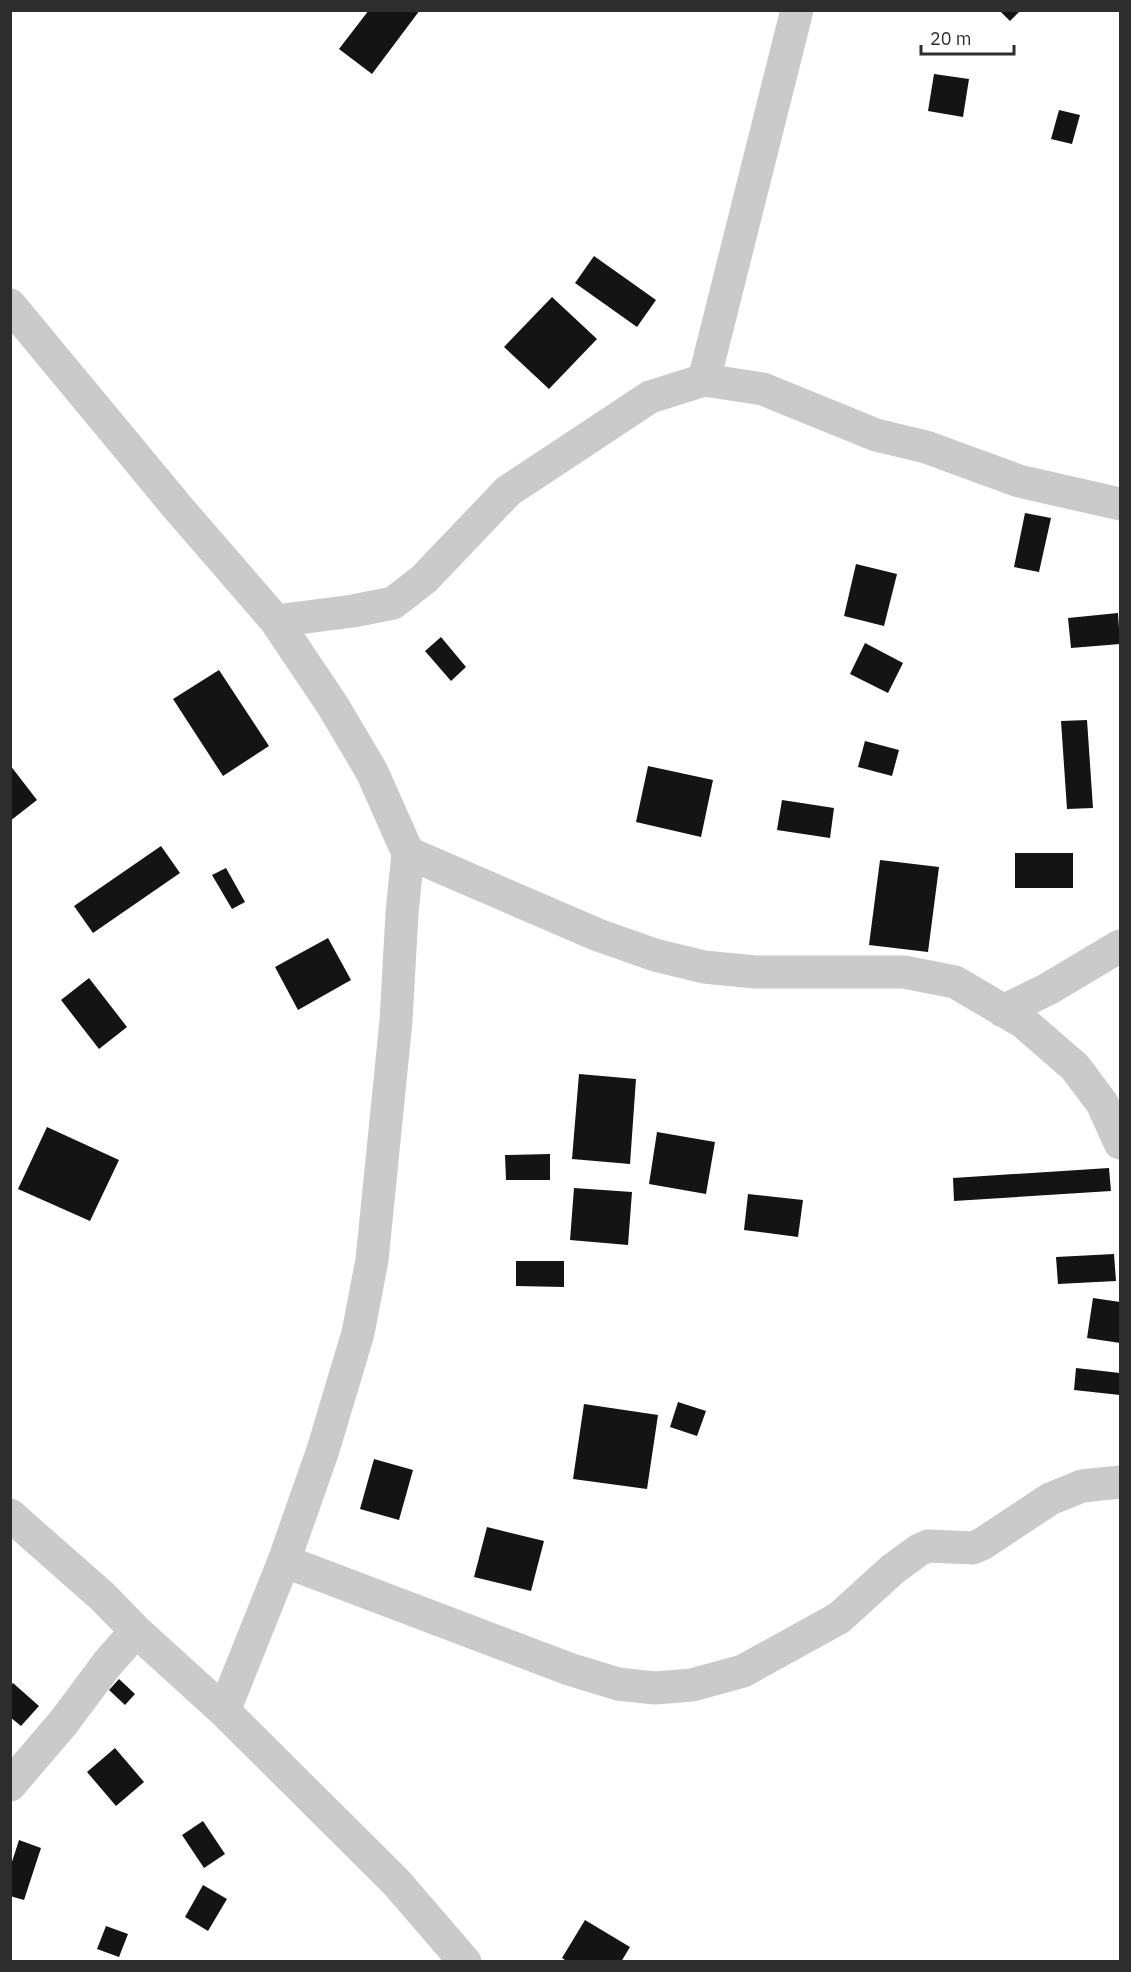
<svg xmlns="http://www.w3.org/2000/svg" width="1131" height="1972" font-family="'IBM Plex Sans',sans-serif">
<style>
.building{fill:#141414}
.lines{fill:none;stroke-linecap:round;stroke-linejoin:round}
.minor{stroke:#cacaca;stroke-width:33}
</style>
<rect width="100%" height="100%" fill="#fff"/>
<!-- building -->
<path class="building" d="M 369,10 L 420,10 L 372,74 L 339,49 Z
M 999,10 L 1021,10 L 1010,21 Z
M 934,74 L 969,79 L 963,117 L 928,111 Z
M 1059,110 L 1080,115 L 1072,144 L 1051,139 Z
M 594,256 L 656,300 L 637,327 L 575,283 Z
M 552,297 L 597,339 L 549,389 L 504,347 Z
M 1025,513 L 1051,518 L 1039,572 L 1014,567 Z
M 856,564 L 897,574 L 884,626 L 844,616 Z
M 1118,613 L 1120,644 L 1071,648 L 1068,618 Z
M 441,637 L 466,667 L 451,681 L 425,651 Z
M 865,643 L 903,663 L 888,693 L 850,674 Z
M 219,670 L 269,746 L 223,776 L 173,699 Z
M 1087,720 L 1093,808 L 1067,809 L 1061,721 Z
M 865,741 L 899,750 L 892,776 L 858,767 Z
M 10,765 L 37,800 L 10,821 Z
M 648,766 L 713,780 L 701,837 L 636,822 Z
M 782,800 L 834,808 L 830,838 L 777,830 Z
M 161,846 L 180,873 L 93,933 L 74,906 Z
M 1015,853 L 1073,853 L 1073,888 L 1015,888 Z
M 880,860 L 939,867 L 928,952 L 869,945 Z
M 226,868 L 245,902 L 232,909 L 212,875 Z
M 328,938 L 351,980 L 298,1010 L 275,967 Z
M 89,978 L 127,1027 L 99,1049 L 61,1000 Z
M 579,1074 L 636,1079 L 630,1164 L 572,1159 Z
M 47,1127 L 119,1160 L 90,1221 L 18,1189 Z
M 657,1132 L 715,1142 L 706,1194 L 649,1184 Z
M 550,1154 L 550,1180 L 506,1180 L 505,1155 Z
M 1109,1168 L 1111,1191 L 954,1201 L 953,1178 Z
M 574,1188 L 632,1192 L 628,1245 L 570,1240 Z
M 748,1194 L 803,1200 L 798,1237 L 744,1230 Z
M 1114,1254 L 1116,1281 L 1058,1284 L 1056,1257 Z
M 516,1261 L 564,1261 L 564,1287 L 516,1286 Z
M 1093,1298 L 1120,1302 L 1120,1343 L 1087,1338 Z
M 1076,1368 L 1120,1373 L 1120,1395 L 1074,1390 Z
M 678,1402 L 706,1411 L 697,1436 L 670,1427 Z
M 584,1404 L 658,1415 L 647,1489 L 573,1479 Z
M 374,1459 L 413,1470 L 399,1520 L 360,1509 Z
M 487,1527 L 544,1541 L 531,1591 L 474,1577 Z
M 119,1679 L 135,1694 L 125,1705 L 109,1690 Z
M 13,1683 L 39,1706 L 21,1726 L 10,1717 L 10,1686 Z
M 115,1748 L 144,1782 L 116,1806 L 87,1772 Z
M 203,1821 L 225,1854 L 204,1868 L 182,1835 Z
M 19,1840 L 41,1848 L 24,1900 L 10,1896 L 10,1868 Z
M 203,1885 L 227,1899 L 208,1931 L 185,1917 Z
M 585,1920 L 630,1947 L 621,1962 L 568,1962 L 562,1958 Z
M 106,1926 L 128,1934 L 119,1957 L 97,1949 Z"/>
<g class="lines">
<!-- minor -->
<path class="minor" d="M 10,305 L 179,509 L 276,621 L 333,706 L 372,772 L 408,853 L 402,913 L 396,1021 L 372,1260 L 358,1333 L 323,1450 L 284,1561 L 224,1711
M 704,380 L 797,10
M 276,621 L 353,611 L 393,603 L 424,579 L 508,491 L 650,397 L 704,380 L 763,389 L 876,435 L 926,447 L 1019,481 L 1120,504
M 408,853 L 598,935 L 655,955 L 704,967 L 755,972 L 904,972 L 955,982 L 1023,1022 L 1075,1067 L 1102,1103 L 1120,1143
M 1003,1011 L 1048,989 L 1120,946
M 10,1515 L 103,1597 L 136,1631 L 224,1711 L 396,1882 L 465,1962
M 284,1561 L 569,1669 L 618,1684 L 655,1688 L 692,1685 L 743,1671 L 839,1618 L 893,1569 L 919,1550 L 928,1546 L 973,1548 L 982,1544 L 1050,1499 L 1082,1486 L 1120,1482
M 10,1785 L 63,1723 L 107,1664 L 136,1631"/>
</g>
<!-- border -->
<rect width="1131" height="1972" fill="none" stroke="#2d2d2d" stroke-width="24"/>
<!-- scale -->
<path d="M921 45v9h93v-9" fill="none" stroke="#2d2d2d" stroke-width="3"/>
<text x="930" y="45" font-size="18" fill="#2d2d2d" stroke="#ffffff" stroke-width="4.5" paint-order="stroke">20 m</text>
</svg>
